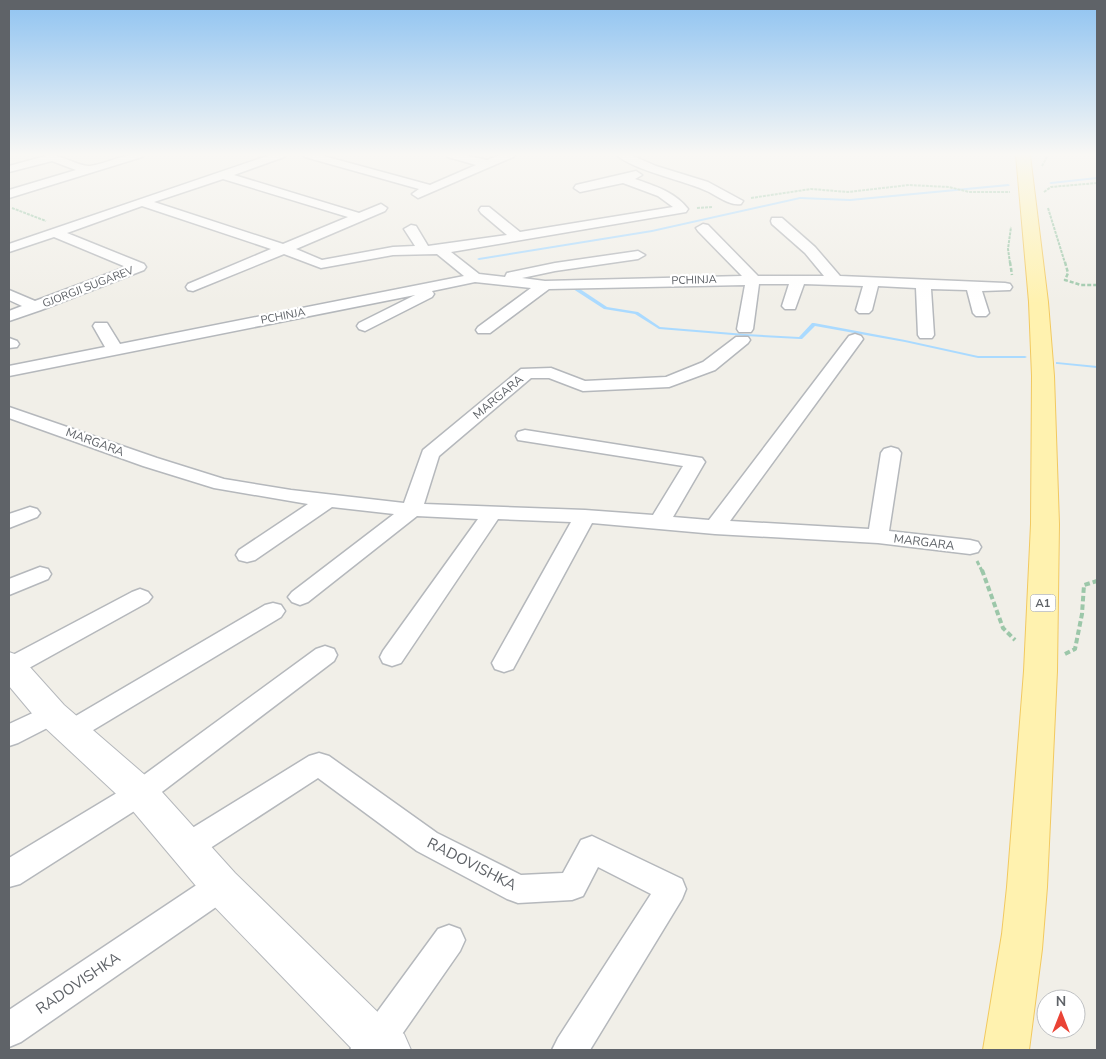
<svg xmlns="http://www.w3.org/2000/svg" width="1106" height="1059" font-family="'Nunito Sans',sans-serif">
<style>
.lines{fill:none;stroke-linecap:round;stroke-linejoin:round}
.stream{fill:#aadaff;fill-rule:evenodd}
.minor-casing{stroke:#b5b8bc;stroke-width:3}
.tertiary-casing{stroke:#b5b8bc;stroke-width:2}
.primary-casing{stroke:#f2c960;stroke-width:2}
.path-far3{stroke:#9cc7a9;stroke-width:2;stroke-dasharray:3 1;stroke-linecap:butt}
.path-far2{stroke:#9cc7a9;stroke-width:2.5;stroke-dasharray:4 2;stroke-linecap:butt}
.path-far1{stroke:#9cc7a9;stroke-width:3;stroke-dasharray:4.5 2.5;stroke-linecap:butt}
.path{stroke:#9cc7a9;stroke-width:4;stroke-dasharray:5.5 3;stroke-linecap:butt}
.minor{fill:#fff;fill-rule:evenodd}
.tertiary{fill:#fff;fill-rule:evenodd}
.primary{fill:#fff2af;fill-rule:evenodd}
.labels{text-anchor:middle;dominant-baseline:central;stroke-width:4.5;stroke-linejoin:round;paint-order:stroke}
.far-street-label{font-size:11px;fill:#5f6368;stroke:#fff}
.shield{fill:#fff;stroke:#8f9295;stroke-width:1}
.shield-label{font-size:11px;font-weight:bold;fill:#5f6368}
.street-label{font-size:12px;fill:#5f6368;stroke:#fff}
.near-street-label{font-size:15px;fill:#5f6368;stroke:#fff}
</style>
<rect width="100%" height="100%" fill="#f1efe8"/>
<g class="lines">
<!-- stream -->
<path class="stream" d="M 1097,177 L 1097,179 L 1051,184 L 1049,183 L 1051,182 Z
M 1008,184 L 1010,185 L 1009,186 L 850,201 L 800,199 L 652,232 L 479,260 L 477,259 L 479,258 L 652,230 L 800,197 L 850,199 Z
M 570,285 L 574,285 L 607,307 L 638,312 L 660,327 L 745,334 L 799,337 L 812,323 L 814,323 L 905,340 L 978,356 L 1025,356 L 1027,357 L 1025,358 L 978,358 L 905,342 L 815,326 L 802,339 L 800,339 L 745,336 L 659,329 L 635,314 L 604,309 L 570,287 Z
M 1056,362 L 1097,366 L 1097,368 L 1058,364 L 1056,364 Z"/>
<defs>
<path id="minor" d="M 49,155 C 63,155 79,167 90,166 C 109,163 124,153 144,155 L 142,157 L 9,198 L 9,190 L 76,170 L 52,161 L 9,172 L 9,166 Z
M 270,155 L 286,155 L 284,157 L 234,175 L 359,213 L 381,204 L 387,208 L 385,211 L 296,249 L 322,260 L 393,247 L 415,246 L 404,229 L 411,225 L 416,226 L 428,246 L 507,235 L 481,213 L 479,210 L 481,207 L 489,207 L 520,232 L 673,207 L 658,196 L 623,183 L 580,192 L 574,188 L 576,185 L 636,171 L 642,175 L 635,179 C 655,186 675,192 688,209 L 686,212 L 451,252 L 479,274 L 505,277 L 507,273 L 555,263 L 638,251 L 645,255 L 638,259 L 555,271 L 522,278 L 545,281 L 742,276 L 698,231 L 696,228 L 703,224 L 708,225 L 758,276 L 824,276 L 805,253 L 772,224 L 771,221 L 772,218 L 782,218 L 815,247 L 840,276 L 1005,283 L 1010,284 L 1012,287 L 1010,290 L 982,291 L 989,313 L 986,316 L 976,316 L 973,313 L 967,290 L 931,289 L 934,335 L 932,338 L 920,338 L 918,335 L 916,288 L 878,286 L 872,310 L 869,313 L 859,313 L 856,310 L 863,286 L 804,284 L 795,309 L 785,309 L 782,306 L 789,284 L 759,284 L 753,329 L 751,332 L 739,332 L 737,329 L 745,285 L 549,289 L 490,333 L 478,333 L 476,330 L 478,327 L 531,288 L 475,282 L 432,291 L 434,294 L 432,297 L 365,331 L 359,329 L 357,326 L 359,323 L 415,295 L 9,376 L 9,366 L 105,347 L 93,326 L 95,323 L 107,323 L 120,344 L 464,276 L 437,254 L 393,255 L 321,268 L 284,254 L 193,291 L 188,290 L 186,287 L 188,284 L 271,249 L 142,206 L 67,233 L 144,264 L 146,267 L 144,270 L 41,310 L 9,321 L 9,311 L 22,306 L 9,300 L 9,290 L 35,301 L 126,267 L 54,237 L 9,252 L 9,244 ZM 223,179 L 348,217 L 283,244 L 154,202 Z
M 303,155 L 320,155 L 430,185 L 476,165 L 448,157 L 447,155 L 464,155 L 487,160 L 500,155 L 515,155 L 513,157 L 418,198 L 412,194 L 419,189 L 305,157 Z
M 617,155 L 631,155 L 656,166 L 708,182 L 743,201 L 741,204 C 731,206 718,197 709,192 C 687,181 632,170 617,155 Z
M 855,334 L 861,336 L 863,339 L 730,521 L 869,529 L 881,453 L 884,449 L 891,447 L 898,449 L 901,453 L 889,531 L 970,540 L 978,542 L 981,547 L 978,552 L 970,554 L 878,543 L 715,534 L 592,523 L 513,669 L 504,672 L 495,669 L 492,663 L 571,522 L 498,519 L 401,663 L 392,666 L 383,663 L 380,657 L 383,651 L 478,519 L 417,516 L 308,602 L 300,605 L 292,602 L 288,597 L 292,592 L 394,514 L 332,507 L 255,560 L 247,562 L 239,560 L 236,555 L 239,550 L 308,504 L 214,488 L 143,466 L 9,418 L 9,407 L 157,458 L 224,479 L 291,490 L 404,503 L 423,450 L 521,369 L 551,368 L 585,381 L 666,377 L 703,362 L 736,337 L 748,337 L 750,340 L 748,343 L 715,370 L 669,387 L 583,391 L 549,378 L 531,378 L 439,456 L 424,504 L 585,510 L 653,515 L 683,466 L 518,440 L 516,436 L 518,432 L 525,430 L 702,458 L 705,462 L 673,517 L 709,520 L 849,336 Z
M 9,338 L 17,341 L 19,344 L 17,347 L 9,348 Z
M 30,507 L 37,509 L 40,513 L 37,517 L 9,528 L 9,514 Z
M 40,567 L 48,569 L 51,574 L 48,579 L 9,595 L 9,579 Z
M 140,589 L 148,592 L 152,597 L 148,602 L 20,673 L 9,675 L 9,657 L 132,592 Z
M 273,603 L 281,605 L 285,611 L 281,617 L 80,738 L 71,741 L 62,738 L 58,731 L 62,724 L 265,605 Z
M 325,646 L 334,649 L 337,655 L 334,661 L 150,801 L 20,884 L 9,887 L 9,858 L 130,785 L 316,649 Z
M 52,704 L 61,707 L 65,714 L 61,721 L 18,743 L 9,746 L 9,724 Z
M 319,753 L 329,756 L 437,833 L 521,875 L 563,873 L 581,840 L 592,836 L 682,879 L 686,889 L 682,899 L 590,1050 L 552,1050 L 558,1038 L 651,894 L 598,867 L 583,896 L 572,900 L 518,903 L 507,899 L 417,851 L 318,778 L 198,856 L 187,860 L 176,856 L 172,847 L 176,838 L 309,756 Z
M 221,872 L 232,876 L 236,886 L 232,896 L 21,1042 L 9,1047 L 9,1010 L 210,876 Z
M 449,925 L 460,929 L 465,940 L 460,951 L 391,1050 L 350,1050 L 356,1038 L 364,1030 L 438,929 Z"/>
<path id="tertiary" d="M 9,652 L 20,656 L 64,705 L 153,782 L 235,873 L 392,1026 L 404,1034 L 411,1050 L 353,1050 L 207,899 L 127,804 L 40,723 L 9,686 Z"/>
<path id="primary" d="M 1016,155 L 1030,155 L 1048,302 L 1054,376 L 1059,524 L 1057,671 L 1047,887 L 1042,949 L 1029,1050 L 983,1050 L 1002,934 L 1007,887 L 1024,671 L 1031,524 L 1032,376 L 1029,302 Z"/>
</defs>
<!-- minor casing -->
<use href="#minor" class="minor-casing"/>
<!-- tertiary casing -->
<use href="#tertiary" class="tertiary-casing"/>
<!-- primary casing -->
<use href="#primary" class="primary-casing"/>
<!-- path-far3 -->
<path class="path-far3" d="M 1042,166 L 1048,155
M 1044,192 L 1051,187 L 1097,183
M 751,198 L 811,189 L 848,192 L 909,185 L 949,187 L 969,192 L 1010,192
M 12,208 L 46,221
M 697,208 L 713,207
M 1048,208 L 1065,263
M 1010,263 L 1008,249 L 1011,227"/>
<!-- path-far2 -->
<path class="path-far2" d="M 1010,262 L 1012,275
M 1065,262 L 1068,273 L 1065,280 L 1081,285 L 1097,285"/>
<!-- path-far1 -->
<path class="path-far1" d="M 977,561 L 982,571"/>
<!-- path -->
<path class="path" d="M 982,570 L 1003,628 L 1015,640
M 1065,654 L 1075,649 L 1082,614 L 1084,585 L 1097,581"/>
<!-- minor -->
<use href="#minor" class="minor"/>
<!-- tertiary -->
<use href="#tertiary" class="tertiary"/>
<!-- primary -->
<use href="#primary" class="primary"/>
</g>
<!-- sky -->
<linearGradient id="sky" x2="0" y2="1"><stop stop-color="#8fc3f1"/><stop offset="0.51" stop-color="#f9f8f5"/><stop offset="1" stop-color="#f9f8f5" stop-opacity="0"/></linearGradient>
<rect width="1106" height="303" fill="url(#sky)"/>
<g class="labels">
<!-- far-street labels -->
<g class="far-street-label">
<text transform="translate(694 280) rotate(-2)">PCHINJA</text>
<text transform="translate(88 287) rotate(-21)">GJORGJI SUGAREV</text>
<text transform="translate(283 316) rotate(-11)">PCHINJA</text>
</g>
<!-- shield labels -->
<rect class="shield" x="1030.5" y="594.5" width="25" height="17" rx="4"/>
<g class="shield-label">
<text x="1043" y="603">A1</text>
</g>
<!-- street labels -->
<g class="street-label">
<text transform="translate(498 397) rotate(-40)">MARGARA</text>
<text transform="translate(95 442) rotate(20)">MARGARA</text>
<text transform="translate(924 542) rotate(7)">MARGARA</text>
</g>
<!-- near-street labels -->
<g class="near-street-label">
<text transform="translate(472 864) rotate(27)">RADOVISHKA</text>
<text transform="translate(78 983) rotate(-34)">RADOVISHKA</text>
</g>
</g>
<!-- border -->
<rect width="1106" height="1059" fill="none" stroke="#5f6368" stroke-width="20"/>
<!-- north arrow -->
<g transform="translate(1061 1014)"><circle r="24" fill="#ffffff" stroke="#bfc1c3"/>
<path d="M0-4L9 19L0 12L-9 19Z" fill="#ea4335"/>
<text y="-8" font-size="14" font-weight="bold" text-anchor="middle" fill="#5f6368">N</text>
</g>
</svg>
